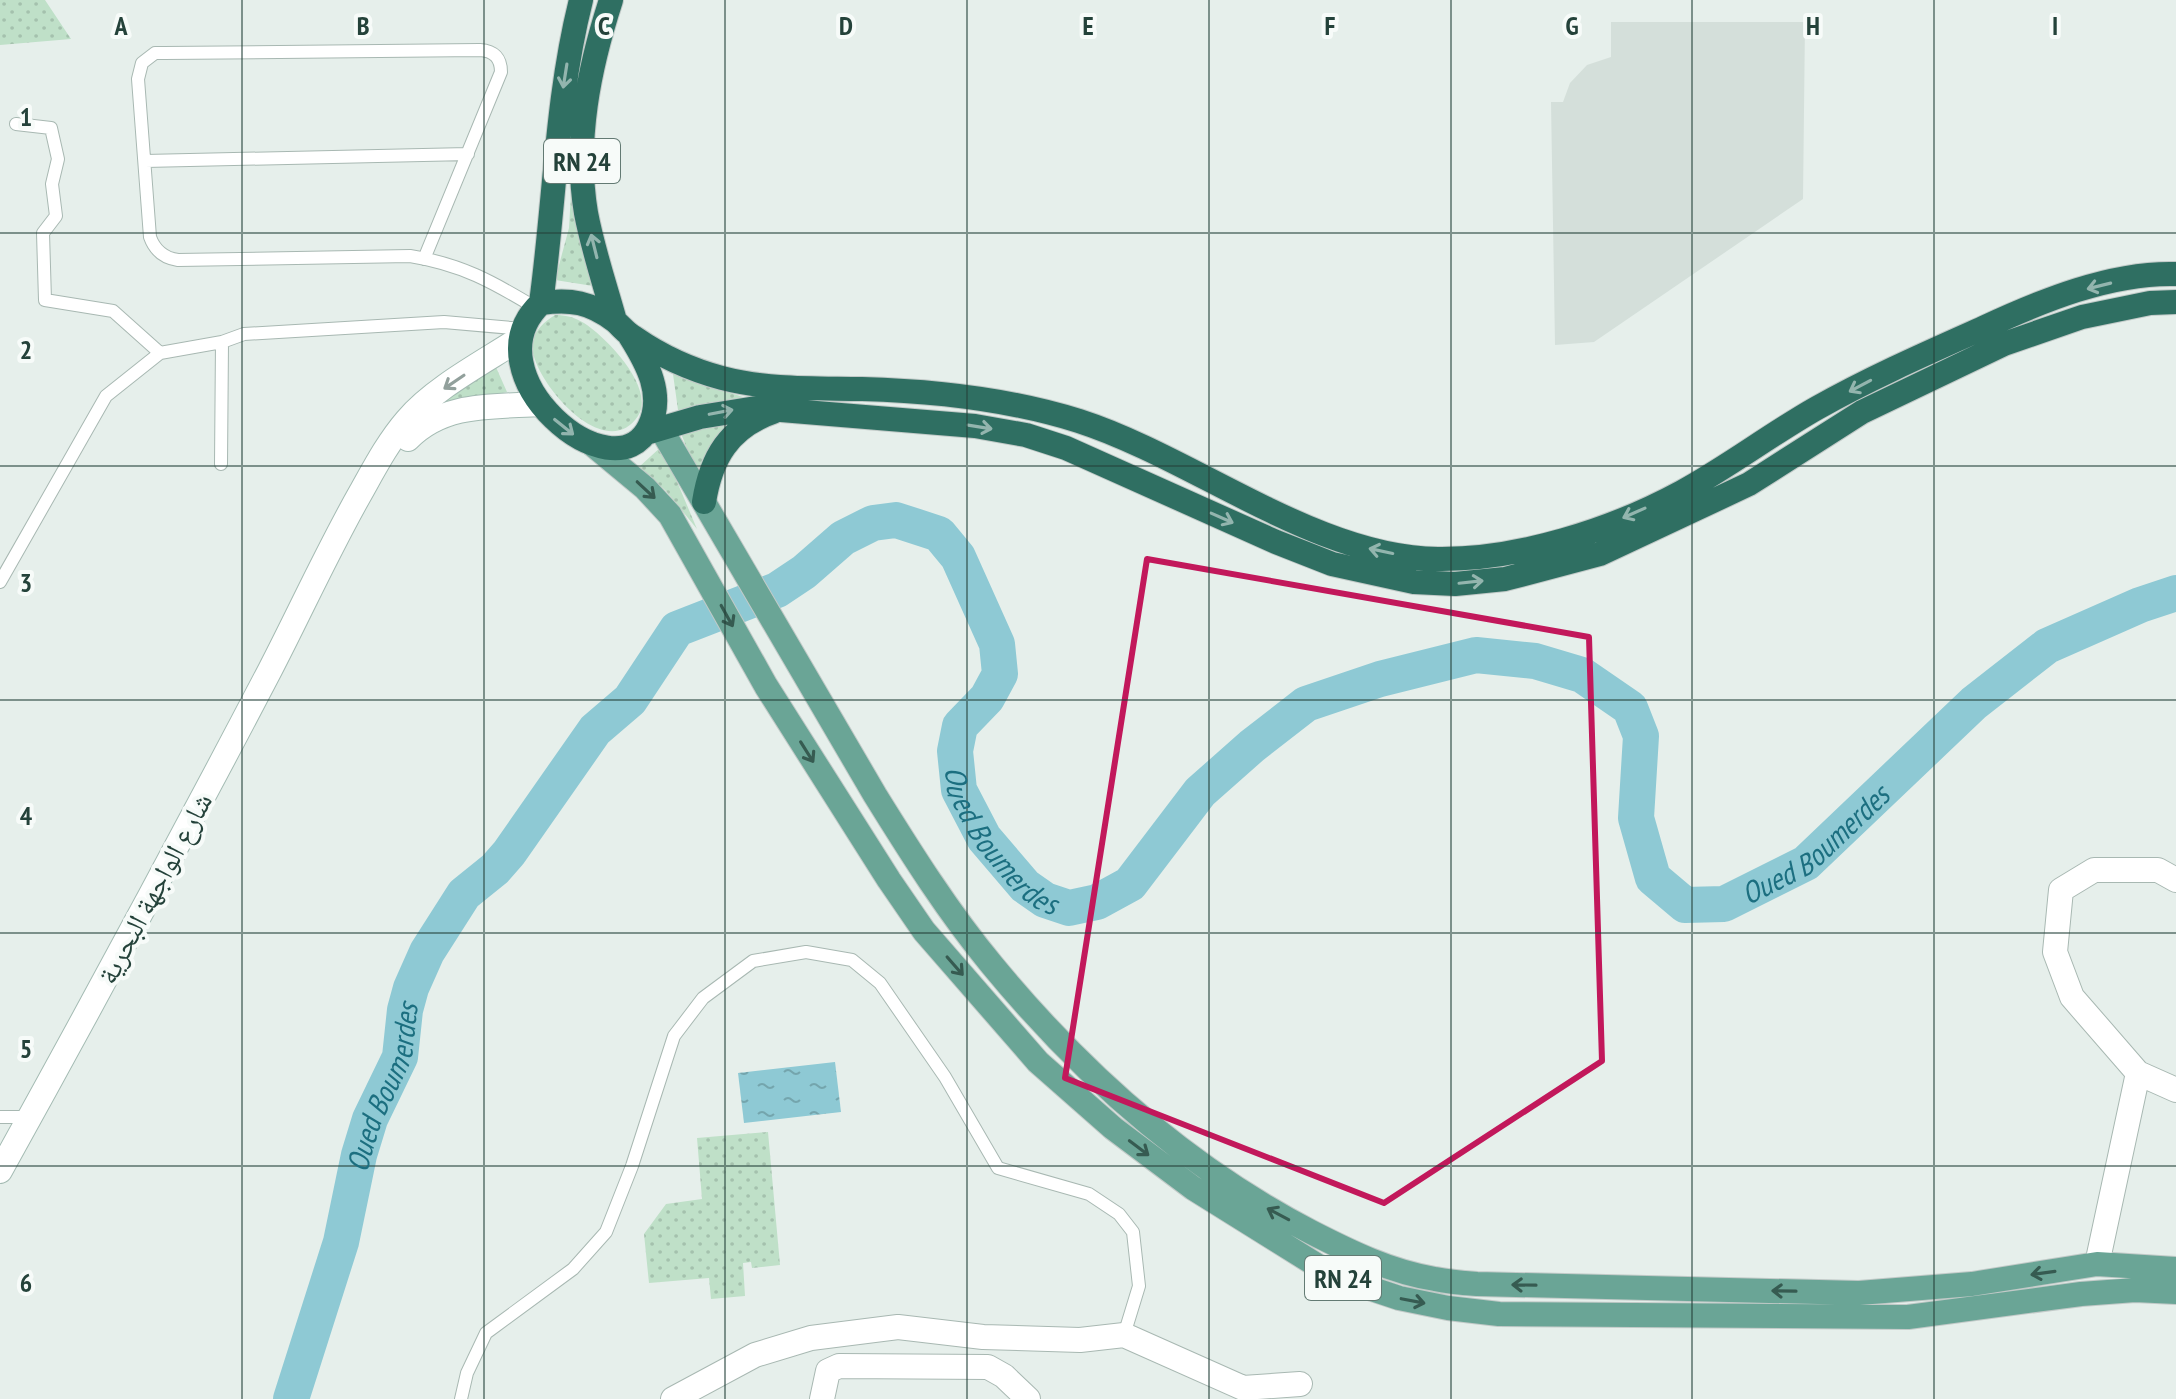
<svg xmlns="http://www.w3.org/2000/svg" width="2176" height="1399" font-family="'PT Sans Narrow','Noto Naskh Arabic',sans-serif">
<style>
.built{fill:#d4dfda}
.grass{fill:url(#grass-dots)}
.water{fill:url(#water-ripples)}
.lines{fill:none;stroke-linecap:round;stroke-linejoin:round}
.river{stroke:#8ec9d4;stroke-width:36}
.lane-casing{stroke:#a8b8b2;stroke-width:14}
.street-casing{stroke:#a8b8b2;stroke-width:26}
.secondary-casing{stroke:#a4bbb3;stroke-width:26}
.primary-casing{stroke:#c2cac8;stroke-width:26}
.highway-casing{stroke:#c2cac8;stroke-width:26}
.lane{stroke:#fff;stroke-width:12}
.street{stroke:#fff;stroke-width:24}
.secondary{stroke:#fff;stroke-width:24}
.primary{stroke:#6aa596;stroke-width:24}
.highway{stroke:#2f6f62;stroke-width:24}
.oneway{stroke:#93b5ae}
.oneway2{stroke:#92a09c}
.oneway3{stroke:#365b51}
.marked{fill:none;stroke:#c2185b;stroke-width:6;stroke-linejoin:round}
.grid{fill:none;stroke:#24423a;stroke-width:2;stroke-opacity:0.55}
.labels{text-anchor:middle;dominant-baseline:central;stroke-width:8;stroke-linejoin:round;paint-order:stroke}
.shield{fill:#f7fbf9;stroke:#637a73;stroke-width:2}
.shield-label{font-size:26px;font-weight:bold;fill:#24423a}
.street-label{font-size:28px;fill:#24423a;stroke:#f7fbf9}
.water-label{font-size:30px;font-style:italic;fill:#1c6f80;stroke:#f7fbf9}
.grid-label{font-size:26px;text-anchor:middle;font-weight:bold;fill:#24423a;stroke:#f7fbf9;stroke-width:8;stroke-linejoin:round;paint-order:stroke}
</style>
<defs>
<pattern id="grass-dots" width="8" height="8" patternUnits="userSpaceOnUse" patternTransform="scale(2)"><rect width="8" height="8" fill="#bfe0c8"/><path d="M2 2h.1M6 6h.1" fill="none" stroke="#a4c1ad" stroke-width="1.8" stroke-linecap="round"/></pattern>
<pattern id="water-ripples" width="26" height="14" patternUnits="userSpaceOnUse" patternTransform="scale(2)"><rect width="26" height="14" fill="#8ec9d4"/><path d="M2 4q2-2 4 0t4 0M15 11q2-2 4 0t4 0" fill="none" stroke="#74a5ad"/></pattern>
</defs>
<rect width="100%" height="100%" fill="#e6efeb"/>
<!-- built -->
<path class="built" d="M 1611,22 L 1805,22 L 1803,199 L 1594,342 L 1555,345 L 1551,102 L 1563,102 L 1570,83 L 1587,65 L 1611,57 Z"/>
<!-- grass -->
<path class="grass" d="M 0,0 L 45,0 L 71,39 L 0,45 Z
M 571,193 L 593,286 L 555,280 L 569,228 Z
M 555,315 C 565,315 574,317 584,323 C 606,337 656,388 638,416 C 604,467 529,376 532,343 C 534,331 545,321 555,315 Z
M 495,365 L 507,392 L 425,411 Z
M 673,374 L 743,397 L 678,410 Z
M 744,416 C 721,433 704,447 698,476 L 680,431 Z
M 662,446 L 697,529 L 666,491 L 639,467 Z
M 768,1132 L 780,1265 L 752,1268 L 751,1262 L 743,1263 L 745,1296 L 711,1299 L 709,1278 L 649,1283 L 644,1234 L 666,1204 L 702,1199 L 697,1138 Z"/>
<!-- water -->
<path class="water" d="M 835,1062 L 841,1112 L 744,1123 L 738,1073 Z"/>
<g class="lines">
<!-- river -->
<path class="river" id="s1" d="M 291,1399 L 341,1242 L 359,1155 L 370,1119 L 400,1057 L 405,1010 L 411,988 L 427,952 L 464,894 L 495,869 L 509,853 L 595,730 L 630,700 L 677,629 L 777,590 L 804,572 L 843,538 L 873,523 L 896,520 L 939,534 L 958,557 L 997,644 L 1000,674 L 987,698 L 960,726 L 955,751 L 959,790 L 984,838 L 1025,886 L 1045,900 L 1069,908 L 1097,902 L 1130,884 L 1200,792 L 1252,746 L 1306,704 L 1380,679 L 1476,655 L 1535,661 L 1582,675 L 1630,708 L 1641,736 L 1636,818 L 1653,878 L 1685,905 L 1724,904 L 1806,863 L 1974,703 L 2047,646 L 2140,605 L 2176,593"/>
<defs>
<path id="lane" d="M 16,124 L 51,128 L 58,159 L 52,184 L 56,216 L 43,233 L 45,300 L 113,311 L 160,353
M 145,161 L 468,154
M 424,259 L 501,72 C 501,58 494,51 480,50 L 164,53 L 155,53 L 142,63 L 138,79 L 150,237 C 155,251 164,258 178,260 L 410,256 C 461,264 493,282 536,308
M 221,464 L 222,342
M 0,582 L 106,396 L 160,353 L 222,342 L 244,334 L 444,322 L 523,329
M 0,1117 L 29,1117
M 461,1399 L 467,1373 L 486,1333 L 573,1269 L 606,1232 L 632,1166 L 674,1036 L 703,998 L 753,961 L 806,952 L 852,960 L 880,983 L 945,1077 L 998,1168 L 1089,1194 L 1119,1214 L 1133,1232 L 1139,1286 L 1124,1335"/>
<path id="street" d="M 2176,880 L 2158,870 L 2094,870 L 2061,890 L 2055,952 L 2072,997 L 2138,1073 L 2176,1090
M 2097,1264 L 2138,1073
M 673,1399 L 755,1355 L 811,1338 L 898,1327 L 983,1337 L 1080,1340 L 1124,1335 L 1243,1388 L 1300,1384
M 822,1399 L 828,1371 L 839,1366 L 988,1367 L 1004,1376 L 1028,1399"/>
<path id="secondary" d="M 408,439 C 444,402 494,407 541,404
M 0,1171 C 92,1005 182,838 270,670 C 301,610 328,550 361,492 C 375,467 388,442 407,420 C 434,388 484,362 519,339"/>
<path id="primary" d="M 654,417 L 875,795 C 911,853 948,912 992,965 C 1081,1073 1186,1167 1311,1232 C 1350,1252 1391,1272 1435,1279 C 1449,1282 1463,1283 1477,1284 L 1859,1293 L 1972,1284 L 2097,1264 L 2176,1269
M 592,444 L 645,488 L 670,515 L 766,686 L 889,880 L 924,931 L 1038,1062 L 1113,1128 L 1193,1188 L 1318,1266 L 1357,1284 L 1399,1298 L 1448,1308 L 1499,1314 L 1908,1317 L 2081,1294 L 2135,1290 L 2176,1292"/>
<path id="highway" d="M 611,0 C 589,68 574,141 586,213 C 593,250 605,285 615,321
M 541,303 C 555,202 556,99 581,0
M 630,336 C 647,363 665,395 649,427 C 614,498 466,374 541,303 C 571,299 590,302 615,321 C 622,327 627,334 635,338 C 661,356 692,370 722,378 C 768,390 816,388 862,389 C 936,391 1009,399 1079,421 C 1194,458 1316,558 1438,559 C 1518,560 1612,530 1682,492 C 1728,467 1771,434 1817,408 C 1870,378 1927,353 1983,328 C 2041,301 2111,272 2176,274
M 646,433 L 700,417 L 756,408 L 975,426 L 1026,435 L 1066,448 L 1276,542 L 1332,564 L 1414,582 L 1455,584 L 1505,579 L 1600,554 L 1749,484 L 1862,412 L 2004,344 L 2082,317 L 2150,303 L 2176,302
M 704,502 C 711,458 729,427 773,412"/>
</defs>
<!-- lane casing -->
<use href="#lane" class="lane-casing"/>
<!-- street casing -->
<use href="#street" class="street-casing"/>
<!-- secondary casing -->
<use href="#secondary" class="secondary-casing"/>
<!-- primary casing -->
<use href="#primary" class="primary-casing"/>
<!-- highway casing -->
<use href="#highway" class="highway-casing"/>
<!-- lane -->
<use href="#lane" class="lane"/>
<!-- street -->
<use href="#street" class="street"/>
<!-- secondary -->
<use href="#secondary" class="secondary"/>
<!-- primary -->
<use href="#primary" class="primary"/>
<!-- highway -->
<use href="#highway" class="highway"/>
</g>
<!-- one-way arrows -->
<defs><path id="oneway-shaft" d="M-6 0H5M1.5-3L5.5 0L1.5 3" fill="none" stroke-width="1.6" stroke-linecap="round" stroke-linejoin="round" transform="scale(2)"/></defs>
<g class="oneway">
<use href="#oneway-shaft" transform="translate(565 76) rotate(99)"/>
<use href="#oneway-shaft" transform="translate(594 246) rotate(-104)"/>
<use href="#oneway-shaft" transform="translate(2099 286) rotate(166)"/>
<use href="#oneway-shaft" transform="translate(1860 386) rotate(152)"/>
<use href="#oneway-shaft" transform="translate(721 412) rotate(-11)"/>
<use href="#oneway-shaft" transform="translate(564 427) rotate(39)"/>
<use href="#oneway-shaft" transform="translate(980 427) rotate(9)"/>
<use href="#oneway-shaft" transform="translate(1634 513) rotate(156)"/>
<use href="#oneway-shaft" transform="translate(1222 518) rotate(24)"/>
<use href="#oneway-shaft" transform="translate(1381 551) rotate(-168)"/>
<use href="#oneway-shaft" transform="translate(1471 582) rotate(-6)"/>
</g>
<use class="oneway2" href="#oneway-shaft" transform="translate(454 382) rotate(146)"/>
<g class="oneway3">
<use href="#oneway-shaft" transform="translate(646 490) rotate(43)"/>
<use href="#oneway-shaft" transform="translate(727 616) rotate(61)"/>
<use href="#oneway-shaft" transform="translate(807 752) rotate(58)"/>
<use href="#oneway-shaft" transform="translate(955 966) rotate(49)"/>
<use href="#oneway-shaft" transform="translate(1139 1148) rotate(37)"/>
<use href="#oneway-shaft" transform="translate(1278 1214) rotate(-152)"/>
<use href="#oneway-shaft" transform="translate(2043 1273) rotate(172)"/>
<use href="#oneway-shaft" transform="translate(1524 1285) rotate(-179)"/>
<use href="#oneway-shaft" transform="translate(1784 1291) rotate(-179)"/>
<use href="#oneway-shaft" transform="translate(1413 1301) rotate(11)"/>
</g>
<!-- marked area -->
<path class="marked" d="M 1147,559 L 1589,637 L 1602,1061 L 1384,1203 L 1065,1078 Z"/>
<!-- grid -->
<path class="grid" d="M 242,0 L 242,1399M 484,0 L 484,1399M 725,0 L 725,1399M 967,0 L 967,1399M 1209,0 L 1209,1399M 1451,0 L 1451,1399M 1692,0 L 1692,1399M 1934,0 L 1934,1399M 0,233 L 2176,233M 0,466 L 2176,466M 0,700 L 2176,700M 0,933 L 2176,933M 0,1166 L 2176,1166"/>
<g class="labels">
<!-- shield labels -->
<g class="shield">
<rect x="544" y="139" width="76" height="44" rx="6"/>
<rect x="1305" y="1256" width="76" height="44" rx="6"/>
</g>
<g class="shield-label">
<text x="582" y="161">RN 24</text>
<text x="1343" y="1278">RN 24</text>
</g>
<!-- street labels -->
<g class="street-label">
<text transform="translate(154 888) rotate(-62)">شارع الواجهة البحرية</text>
</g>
<!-- water labels -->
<g class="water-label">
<text stroke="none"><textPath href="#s1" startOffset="1526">Oued Boumerdes</textPath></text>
<text stroke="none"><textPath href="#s1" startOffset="2656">Oued Boumerdes</textPath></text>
<text stroke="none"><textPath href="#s1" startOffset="326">Oued Boumerdes</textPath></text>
</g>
</g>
<g class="grid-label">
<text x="121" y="35">A</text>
<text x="363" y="35">B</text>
<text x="604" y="35">C</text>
<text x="846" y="35">D</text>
<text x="1088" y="35">E</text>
<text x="1330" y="35">F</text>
<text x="1572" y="35">G</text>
<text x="1813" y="35">H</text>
<text x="2055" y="35">I</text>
<text x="26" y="126">1</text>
<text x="26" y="359">2</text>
<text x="26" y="592">3</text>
<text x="26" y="825">4</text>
<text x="26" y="1058">5</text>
<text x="26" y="1292">6</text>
</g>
</svg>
